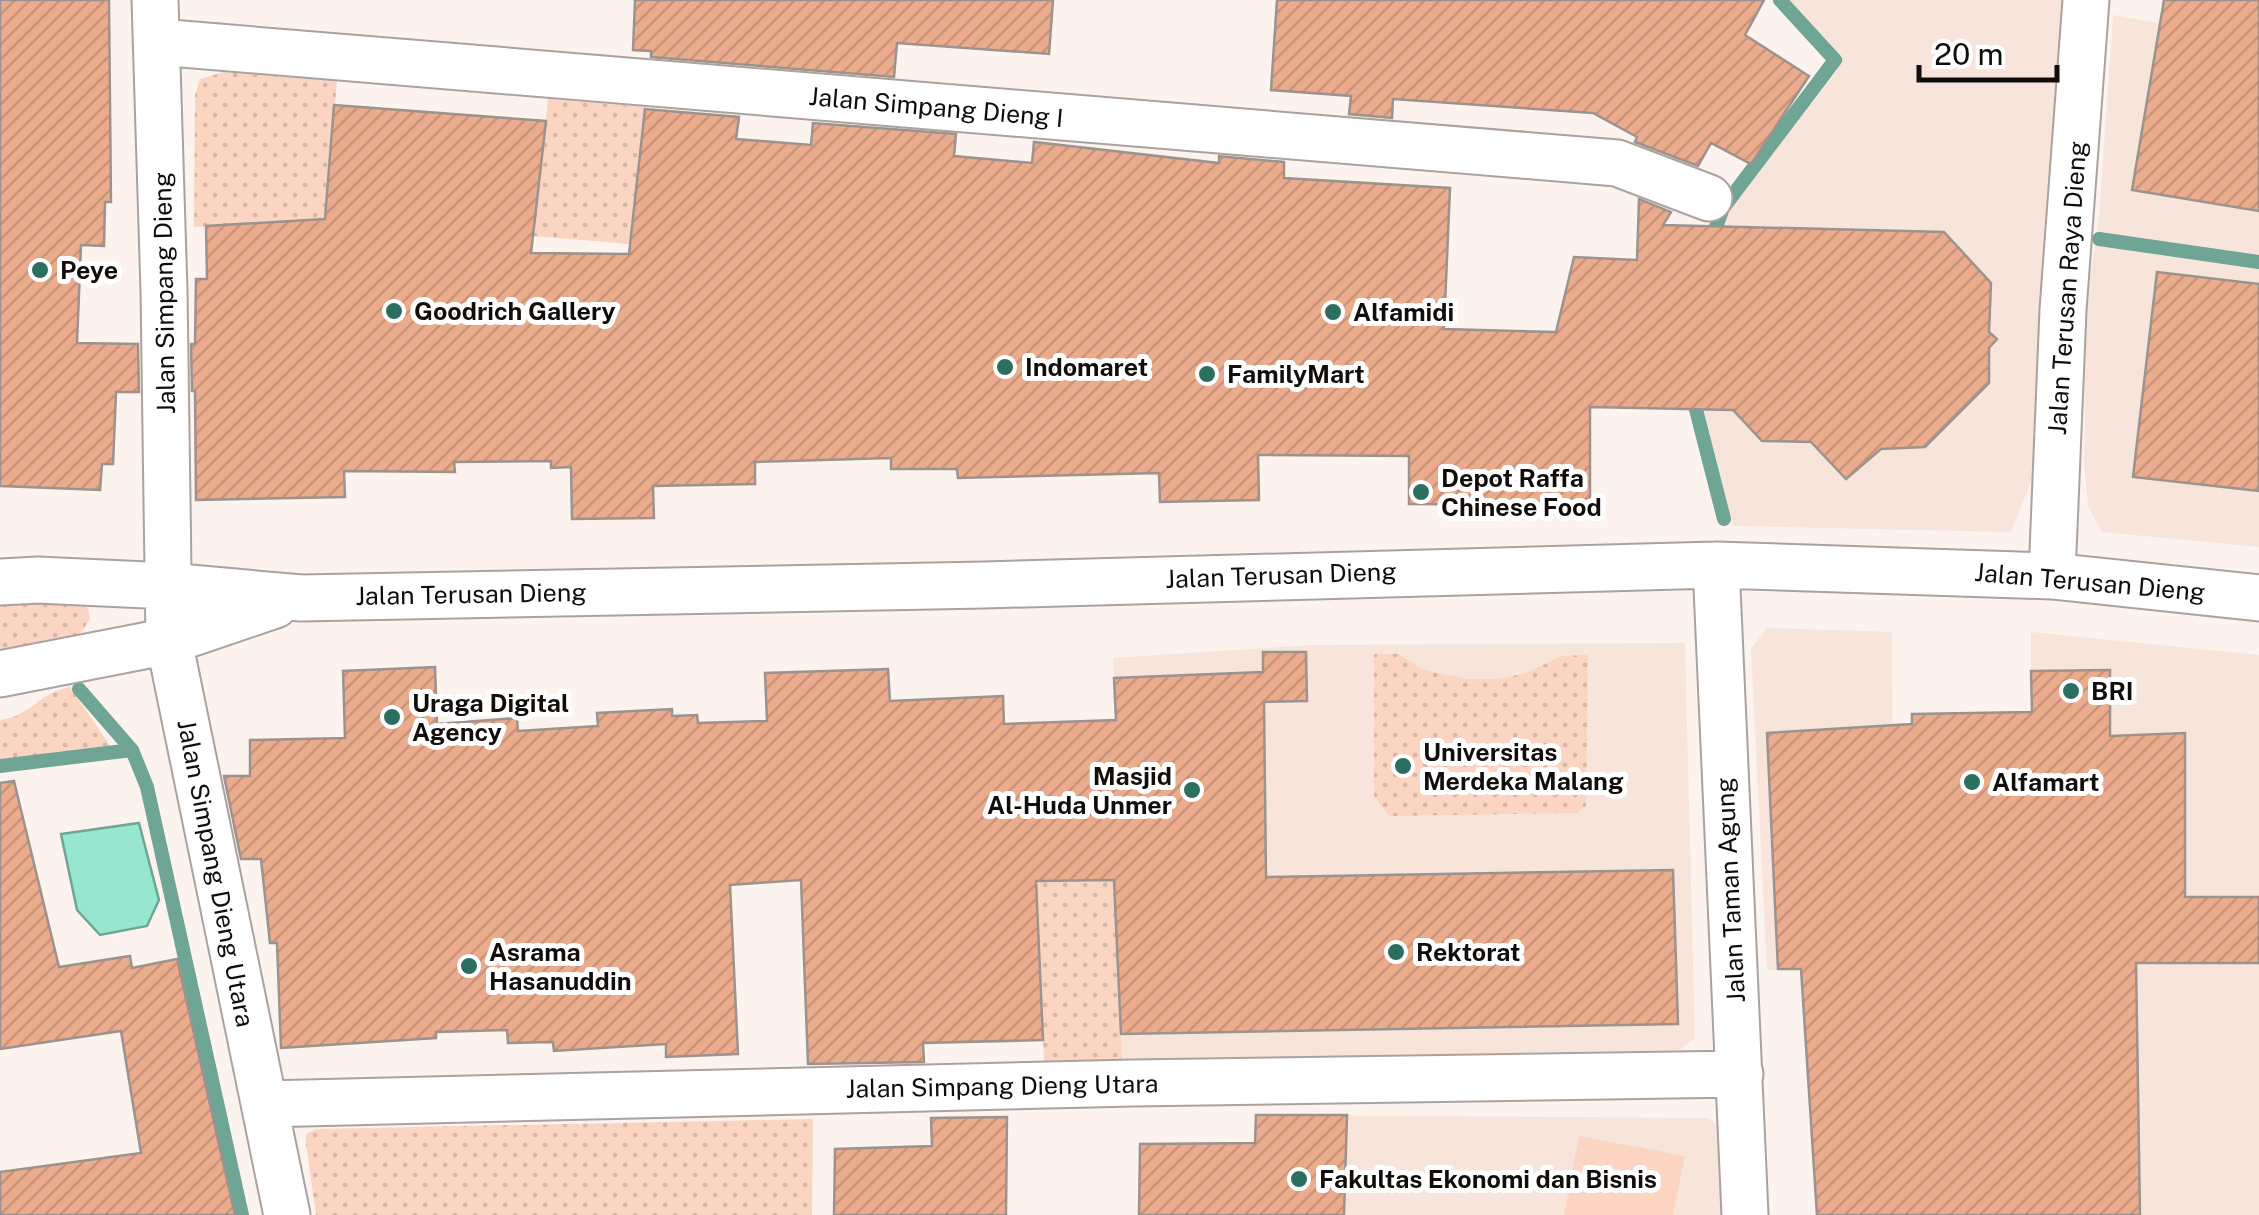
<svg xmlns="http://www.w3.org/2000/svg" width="2259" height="1215" font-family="'Public Sans',sans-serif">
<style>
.built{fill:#f7e5dc}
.green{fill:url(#green-dots)}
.pitch{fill:#fbd5c2}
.water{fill:#96e6d0;stroke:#6ea595;stroke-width:2.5}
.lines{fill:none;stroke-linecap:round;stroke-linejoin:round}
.stream{stroke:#6ea595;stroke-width:14}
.building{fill:url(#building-hatch);stroke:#9c938e;stroke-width:2.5}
.minor-casing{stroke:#aba29d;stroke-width:49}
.minor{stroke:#fff;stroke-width:45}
.poi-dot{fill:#2d6f5f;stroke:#fff;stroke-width:4}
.labels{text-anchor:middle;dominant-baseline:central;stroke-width:10;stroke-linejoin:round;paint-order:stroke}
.street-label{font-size:25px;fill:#100d0b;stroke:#fff}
.poi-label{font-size:25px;font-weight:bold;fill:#100d0b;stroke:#fff;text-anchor:start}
</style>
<defs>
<pattern id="green-dots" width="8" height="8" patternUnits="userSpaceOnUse" patternTransform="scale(2.5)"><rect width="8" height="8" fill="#fbd5c2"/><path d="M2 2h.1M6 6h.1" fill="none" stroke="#d6b6a5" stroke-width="1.8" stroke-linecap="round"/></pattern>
<pattern id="building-hatch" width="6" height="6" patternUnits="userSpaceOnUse" patternTransform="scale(2.5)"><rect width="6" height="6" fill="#ebac8d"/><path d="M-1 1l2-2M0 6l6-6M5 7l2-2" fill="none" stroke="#c89378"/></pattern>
</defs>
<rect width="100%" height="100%" fill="#fdf3ee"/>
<!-- built -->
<path class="built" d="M 1772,0 L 2072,0 L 2033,477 L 2011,532 L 1733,526 L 1701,414 L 1686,338 L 1695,289 L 1729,208 L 1837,71 Z
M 2113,15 L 2259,40 L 2259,547 L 2102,532 L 2088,506 L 2084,462 L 2086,307 L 2099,216 Z
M 1767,628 L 1892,632 L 1893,831 L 2031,829 L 2031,632 L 2259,655 L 2259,1215 L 2034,1215 L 1972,965 L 1767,970 L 1751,649 Z
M 1685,643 L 1695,1038 L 1680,1050 L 1122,1060 L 1114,880 L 1123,879 L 1113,658 L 1312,645 Z
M 1256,1115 L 1708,1118 L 1721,1128 L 1724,1215 L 1252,1215 Z"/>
<!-- green -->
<path class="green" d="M 224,72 L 337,81 L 325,219 L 194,227 L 195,95 L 200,79 Z
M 548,99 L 645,107 L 630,244 L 533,236 Z
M 0,596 L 77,598 L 88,608 L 90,619 L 79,636 L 0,658 Z
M 1374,654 L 1398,654 L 1422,669 L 1465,679 L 1498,679 L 1527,673 L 1561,656 L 1588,655 L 1586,806 L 1577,813 L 1389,816 L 1374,796 Z
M 70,687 L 111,747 L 0,760 L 0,720 C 32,716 39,692 70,687 Z
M 1114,880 L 1122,1060 L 1044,1061 L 1036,881 Z
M 813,1119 L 812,1215 L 316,1215 L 306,1144 L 306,1134 L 316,1129 Z"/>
<!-- pitch -->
<path class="pitch" d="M 1579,1136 L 1685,1156 L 1673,1215 L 1564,1215 Z"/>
<!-- water -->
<path class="water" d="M 139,823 L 159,900 L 147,926 L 100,935 L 77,910 L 61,834 Z"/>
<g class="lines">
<!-- stream -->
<path class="stream" d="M 2099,239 L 2259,262
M 1710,243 L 1723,208 L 1835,60 L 1780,0
M 1692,394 L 1724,519
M 79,689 L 132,750 L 147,787 L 242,1215
M 0,766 L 132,750"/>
</g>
<!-- building -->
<path class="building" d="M 0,0 L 109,0 L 111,202 L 105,202 L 104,246 L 81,245 L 77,343 L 138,344 L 139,392 L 116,392 L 113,464 L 102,464 L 100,490 L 0,486 Z
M 635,0 L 1053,0 L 1049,54 L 897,43 L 894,77 L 651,57 L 651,51 L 633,50 Z
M 1277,0 L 1764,0 L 1745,35 L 1809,76 L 1751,164 L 1711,143 L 1698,166 L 1635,142 L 1637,137 L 1593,113 L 1393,99 L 1392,118 L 1349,114 L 1351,96 L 1271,90 Z
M 2164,0 L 2259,0 L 2259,211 L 2132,190 Z
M 334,105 L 546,121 L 531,253 L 629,254 L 645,109 L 739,117 L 736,139 L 811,145 L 813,123 L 956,134 L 954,156 L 1032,163 L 1034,142 L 1219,163 L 1219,156 L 1284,162 L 1284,178 L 1450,188 L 1444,329 L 1556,332 L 1574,257 L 1637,260 L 1639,199 L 1671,212 L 1663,225 L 1944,232 L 1991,283 L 1989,332 L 1997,339 L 1989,348 L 1989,383 L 1925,447 L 1881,449 L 1846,479 L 1811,442 L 1762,441 L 1733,410 L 1590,407 L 1590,505 L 1409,504 L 1409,456 L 1258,455 L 1259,500 L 1160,502 L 1159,473 L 958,478 L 957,469 L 891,469 L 891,458 L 755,462 L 755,484 L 653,486 L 654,518 L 572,519 L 571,467 L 551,468 L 551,461 L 454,462 L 455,472 L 344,471 L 345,497 L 196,500 L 195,391 L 192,391 L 191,344 L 195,344 L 196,279 L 207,279 L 206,226 L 325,219 Z
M 2157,272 L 2259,284 L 2259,491 L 2133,477 Z
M 1263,652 L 1306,652 L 1307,701 L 1264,702 L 1266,877 L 1673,870 L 1678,1024 L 1121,1034 L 1114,880 L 1036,881 L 1043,1040 L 923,1043 L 924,1062 L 808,1064 L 801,880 L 730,885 L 738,1054 L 666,1057 L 666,1044 L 554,1051 L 553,1042 L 508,1043 L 507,1030 L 436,1032 L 436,1038 L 281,1048 L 277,943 L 270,943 L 261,859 L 241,859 L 224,776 L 250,776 L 250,740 L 345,738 L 343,671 L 435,667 L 437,724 L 517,718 L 518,731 L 598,726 L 597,713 L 672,709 L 672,716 L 697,715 L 698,723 L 767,721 L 765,673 L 888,669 L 890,701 L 1003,696 L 1004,724 L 1116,720 L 1114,678 L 1263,672 Z
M 2110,670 L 2110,736 L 2185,733 L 2185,897 L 2259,897 L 2259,963 L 2136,963 L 2140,1215 L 1817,1215 L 1801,969 L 1778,969 L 1767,733 L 1912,724 L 1912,714 L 2032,712 L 2031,671 Z
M 14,781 L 59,967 L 130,956 L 132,968 L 177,959 L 235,1215 L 0,1215 L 0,1172 L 141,1153 L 121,1031 L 0,1049 L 0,783 Z
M 1256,1115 L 1347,1115 L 1344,1215 L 1139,1215 L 1140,1144 L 1255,1143 Z
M 1007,1117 L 1006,1215 L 834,1215 L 835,1149 L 932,1146 L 931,1118 Z"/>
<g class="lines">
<defs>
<path id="minor" d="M 155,0 L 164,291 L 169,641 L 287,1215
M 158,42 L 1617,163 L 1709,198
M 1716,565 L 1745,1215
M 2052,576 L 2063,310 L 2086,0
M 0,582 L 38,580 L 168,586 L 301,598 L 984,585 L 1716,565 L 2052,576 L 2259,598
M 0,674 L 169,641 L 275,605
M 264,1104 L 1133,1083 L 1740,1074"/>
</defs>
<!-- minor casing -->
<use href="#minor" class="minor-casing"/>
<!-- minor -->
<use href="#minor" class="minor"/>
</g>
<!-- markers -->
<g class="poi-dot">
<circle cx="40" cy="270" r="10"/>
<circle cx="394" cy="311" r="10"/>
<circle cx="1333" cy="312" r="10"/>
<circle cx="1005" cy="367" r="10"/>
<circle cx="1207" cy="374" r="10"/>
<circle cx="1421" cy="492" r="10"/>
<circle cx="2071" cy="691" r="10"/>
<circle cx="392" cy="717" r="10"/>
<circle cx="1403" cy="766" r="10"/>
<circle cx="1972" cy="782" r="10"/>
<circle cx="1192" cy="790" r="10"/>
<circle cx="1396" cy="952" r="10"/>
<circle cx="469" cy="966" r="10"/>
<circle cx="1299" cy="1179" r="10"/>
</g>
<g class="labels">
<!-- street labels -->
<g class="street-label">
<text transform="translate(936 107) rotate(5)">Jalan Simpang Dieng I</text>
<text transform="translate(2067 288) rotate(-86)">Jalan Terusan Raya Dieng</text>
<text transform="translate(164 293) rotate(-91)">Jalan Simpang Dieng</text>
<text transform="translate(1281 575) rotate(-2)">Jalan Terusan Dieng</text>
<text transform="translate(2090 582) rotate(5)">Jalan Terusan Dieng</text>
<text transform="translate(471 594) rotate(-1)">Jalan Terusan Dieng</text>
<text transform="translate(216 873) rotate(79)">Jalan Simpang Dieng Utara</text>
<text transform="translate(1730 890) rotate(-93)">Jalan Taman Agung</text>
<text transform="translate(1002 1086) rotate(-1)">Jalan Simpang Dieng Utara</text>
</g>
<!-- poi labels -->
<g class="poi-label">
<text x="60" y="270">Peye</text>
<text x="414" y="311">Goodrich Gallery</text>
<text x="1353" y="312">Alfamidi</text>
<text x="1025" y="367">Indomaret</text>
<text x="1227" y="374">FamilyMart</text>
<text x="1441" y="478">Depot Raffa<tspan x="1441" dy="29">Chinese Food</tspan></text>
<text x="2091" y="691">BRI</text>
<text x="412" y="703">Uraga Digital<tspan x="412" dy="29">Agency</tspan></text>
<text x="1423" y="752">Universitas<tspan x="1423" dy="29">Merdeka Malang</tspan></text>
<text x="1172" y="776" text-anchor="end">Masjid<tspan x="1172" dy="29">Al-Huda Unmer</tspan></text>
<text x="1992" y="782">Alfamart</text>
<text x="489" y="952">Asrama<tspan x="489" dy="29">Hasanuddin</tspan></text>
<text x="1416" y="952">Rektorat</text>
<text x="1319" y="1179">Fakultas Ekonomi dan Bisnis</text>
</g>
</g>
<!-- scale -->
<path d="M1919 65v15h138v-15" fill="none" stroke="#100d0b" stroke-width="5"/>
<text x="1934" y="65" font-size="30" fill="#100d0b" stroke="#ffffff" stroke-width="8" paint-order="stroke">20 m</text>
</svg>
